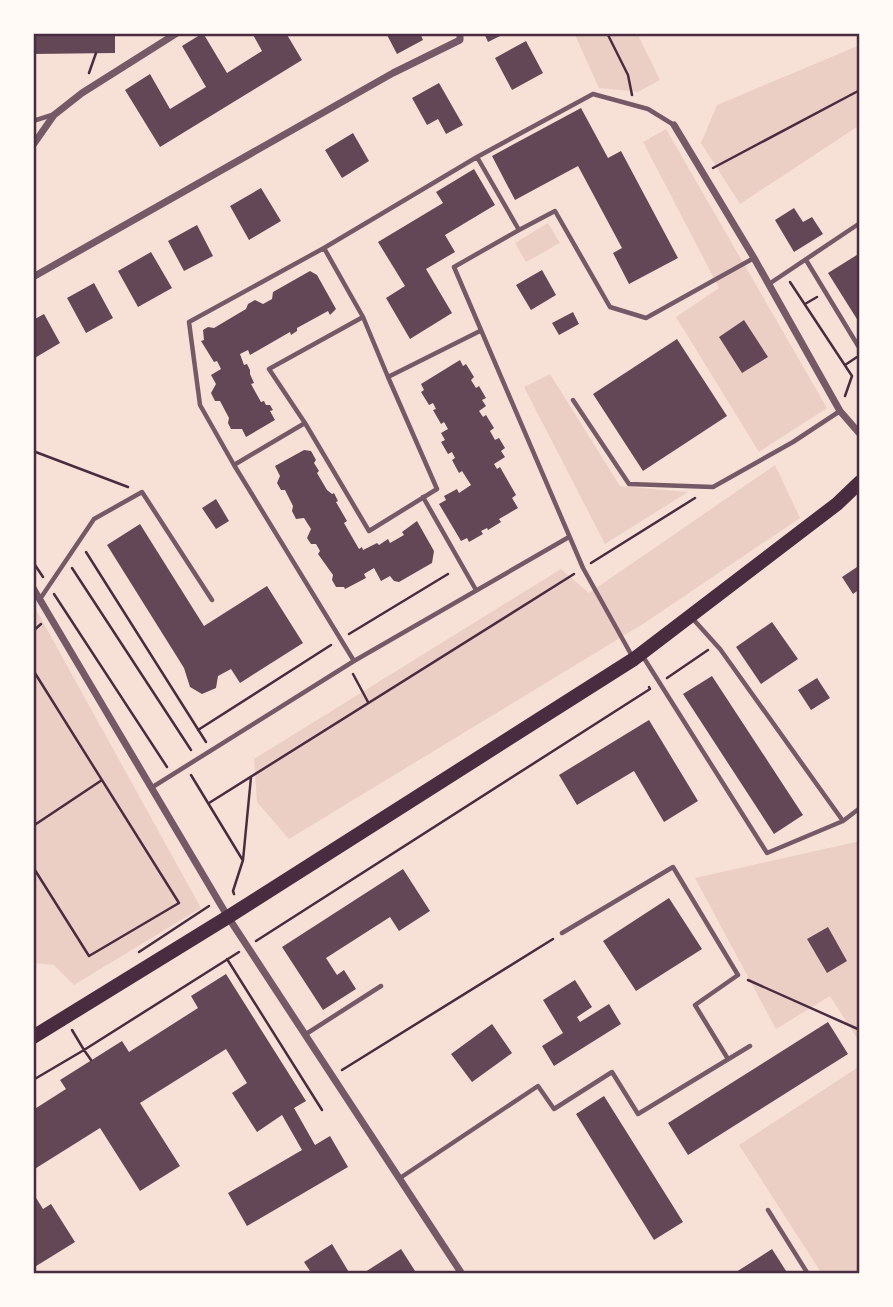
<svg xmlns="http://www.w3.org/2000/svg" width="893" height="1307" font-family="'IBM Plex Sans',sans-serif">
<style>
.green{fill:#ebcfc5}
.building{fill:#644757}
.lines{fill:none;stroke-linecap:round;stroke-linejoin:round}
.path{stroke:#4a2c40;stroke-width:2.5}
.service{stroke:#755966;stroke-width:4.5}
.minor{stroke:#755966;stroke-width:7}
.secondary{stroke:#4a2c40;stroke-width:14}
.neatline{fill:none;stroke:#4a2c40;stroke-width:2.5}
</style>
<rect width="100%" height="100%" fill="#f7e1d7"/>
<!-- green -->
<path class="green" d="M 574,33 L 637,33 L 660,80 L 638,92 L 599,88 Z
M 860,45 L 860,125 L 740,204 L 701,143 L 717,105 Z
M 666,129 L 827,408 L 759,452 L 676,317 L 719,288 L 643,142 Z
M 548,223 L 560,243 L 526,262 L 515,243 Z
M 550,374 L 620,486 L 688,492 L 605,544 L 524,387 Z
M 775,465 L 800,518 L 643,624 L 289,839 L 257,802 L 254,759 L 561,569 L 589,593 Z
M 33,604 L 201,908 L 74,985 L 54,965 L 33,963 Z
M 860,841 L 860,1043 L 830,996 L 776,1029 L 695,878 Z
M 860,1066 L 860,1274 L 822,1274 L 739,1145 Z"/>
<!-- building -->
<path class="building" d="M 33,33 L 115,33 L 115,53 L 33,54 Z
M 203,33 L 227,73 L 262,51 L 252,33 L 286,33 L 302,60 L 160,147 L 125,90 L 150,74 L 170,109 L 206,87 L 182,46 Z
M 386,33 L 420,33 L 423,40 L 397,54 Z
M 484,33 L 506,33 L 488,42 Z
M 526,41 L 543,73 L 512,90 L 495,58 Z
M 439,83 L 463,125 L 446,134 L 438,119 L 427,125 L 412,98 Z
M 581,108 L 608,158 L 621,151 L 678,258 L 629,284 L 613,253 L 622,248 L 578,166 L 515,200 L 492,156 Z
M 353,133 L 369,161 L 342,178 L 325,150 Z
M 474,169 L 495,205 L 445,235 L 455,252 L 426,269 L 452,313 L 410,339 L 386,298 L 405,286 L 378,242 L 443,203 L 436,192 Z
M 261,188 L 281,221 L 249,240 L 230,206 Z
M 794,208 L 803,222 L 812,217 L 823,234 L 794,252 L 775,220 Z
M 197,225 L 213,256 L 184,271 L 168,241 Z
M 151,252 L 172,288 L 138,307 L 118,271 Z
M 860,253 L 860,324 L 828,273 Z
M 542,270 L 556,295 L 531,310 L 516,285 Z
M 310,271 L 317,275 L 336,309 L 330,315 L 328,311 L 297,328 L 297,331 L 291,335 L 290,332 L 250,355 L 248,350 L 240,354 L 244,365 L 247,364 L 250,370 L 250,374 L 254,383 L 251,384 L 261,402 L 264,401 L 266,405 L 270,405 L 273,410 L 270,411 L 275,420 L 246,437 L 242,429 L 231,429 L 228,423 L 229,418 L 220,401 L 215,401 L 211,393 L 216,384 L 211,375 L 221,369 L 217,361 L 214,362 L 201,341 L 204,340 L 203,330 L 208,327 L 214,328 L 246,309 L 248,304 L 255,300 L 263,304 L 272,299 L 273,292 Z
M 94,283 L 113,318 L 86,333 L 67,298 Z
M 573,312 L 579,324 L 559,335 L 552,323 Z
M 44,314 L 60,343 L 33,359 L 33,320 Z
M 744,320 L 768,357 L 742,373 L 719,337 Z
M 677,339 L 727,416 L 643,471 L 593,394 Z
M 460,360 L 463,366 L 466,364 L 474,377 L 471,380 L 476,388 L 479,386 L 486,398 L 482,400 L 486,406 L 479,411 L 483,417 L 486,415 L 494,428 L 490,431 L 495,440 L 499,438 L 505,448 L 501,451 L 505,457 L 494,464 L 497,469 L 500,467 L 516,495 L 512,498 L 518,508 L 499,519 L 501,522 L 488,530 L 487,528 L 481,531 L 483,534 L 469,542 L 467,538 L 461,541 L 439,504 L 446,500 L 444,496 L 457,489 L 459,493 L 471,485 L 462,471 L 459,473 L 452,460 L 455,458 L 452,452 L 448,454 L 441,442 L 445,440 L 441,433 L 448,429 L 444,422 L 441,424 L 433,410 L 436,409 L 433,403 L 429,405 L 421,392 L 424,390 L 421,384 Z
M 304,450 L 311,451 L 316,460 L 314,463 L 319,471 L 317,473 L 327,490 L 332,494 L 334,493 L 338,501 L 336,502 L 347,521 L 344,523 L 359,549 L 362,547 L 363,550 L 377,543 L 379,545 L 388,539 L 390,543 L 404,535 L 402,532 L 417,521 L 434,551 L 432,563 L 399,582 L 394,581 L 390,576 L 381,581 L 374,568 L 364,574 L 366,578 L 345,589 L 344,587 L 336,587 L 332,580 L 333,575 L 318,554 L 320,551 L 316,544 L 311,544 L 307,538 L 311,529 L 304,518 L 296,519 L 292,511 L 293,506 L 285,490 L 281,490 L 277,483 L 280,476 L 275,466 Z
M 216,499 L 229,521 L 216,529 L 202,508 Z
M 140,524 L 204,626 L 267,586 L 303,643 L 240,683 L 231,669 L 218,676 L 216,688 L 202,694 L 190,687 L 184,668 L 107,545 Z
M 860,565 L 860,589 L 853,594 L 842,577 Z
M 772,622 L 798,659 L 761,684 L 736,647 Z
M 712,676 L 803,815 L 774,834 L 683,694 Z
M 817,678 L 830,698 L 811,710 L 798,690 Z
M 649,720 L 698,801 L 664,822 L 634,771 L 577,805 L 559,775 Z
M 403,869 L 430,911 L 399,931 L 390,917 L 326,958 L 337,975 L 344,970 L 356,989 L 323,1010 L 282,947 Z
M 669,898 L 702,949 L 636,991 L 603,941 Z
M 828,927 L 847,961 L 827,973 L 807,939 Z
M 226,974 L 306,1101 L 294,1108 L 315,1145 L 330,1136 L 348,1167 L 247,1226 L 228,1193 L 302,1150 L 282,1115 L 257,1132 L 232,1093 L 247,1083 L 226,1049 L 140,1103 L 180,1166 L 140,1191 L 100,1128 L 33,1170 L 33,1110 L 66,1089 L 60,1080 L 122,1041 L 129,1052 L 198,1008 L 191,996 Z
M 575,980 L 592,1007 L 577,1017 L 580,1022 L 609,1004 L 621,1024 L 554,1066 L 542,1046 L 563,1033 L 543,1000 Z
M 828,1022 L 848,1054 L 688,1155 L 668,1123 Z
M 492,1024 L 512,1053 L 472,1082 L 451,1054 Z
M 604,1096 L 683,1222 L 654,1240 L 576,1114 Z
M 33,1193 L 43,1209 L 51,1204 L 75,1242 L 33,1268 Z
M 332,1244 L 350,1274 L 312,1274 L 304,1262 Z
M 401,1249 L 417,1274 L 362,1274 Z
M 772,1249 L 788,1274 L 733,1274 Z"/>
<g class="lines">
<!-- path -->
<path class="path" d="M 607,33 L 628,75 L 632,95
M 89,73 L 96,53
M 713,168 L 860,90
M 790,282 L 852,376 L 845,396
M 805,304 L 817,297
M 845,365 L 857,357
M 33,451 L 128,487
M 86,552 L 206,742
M 33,562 L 43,577
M 591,563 L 695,498
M 72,568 L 191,750
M 54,594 L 167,767
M 33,631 L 41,624
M 349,634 L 448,574
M 33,670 L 179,903 L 89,956 L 33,867
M 353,674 L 368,702
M 667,678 L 708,650
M 198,730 L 331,645
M 191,775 L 242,859
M 209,803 L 574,574
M 33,826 L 102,780
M 234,894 L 233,891 L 243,860 L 251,777
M 256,941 L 650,689 L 649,687
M 139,952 L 209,906
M 227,959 L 322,1110
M 748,980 L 860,1030
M 72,1030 L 84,1050 L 239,952
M 342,1070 L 553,939
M 33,1080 L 84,1050 L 91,1060"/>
<!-- service -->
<path class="service" d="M 33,121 L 52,115
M 477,157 L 519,230 L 454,267 L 583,568 L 632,656
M 519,230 L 555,211 L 610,307 L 646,318 L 754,258
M 806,260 L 860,349
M 769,284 L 860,223
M 388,377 L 363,317 L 324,248 L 477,157 L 593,94 L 648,109 L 674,125
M 573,400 L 629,484 L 713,487 L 793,442 L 840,411
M 305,423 L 269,369 L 363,317
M 234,465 L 200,405 L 189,322 L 324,248
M 423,497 L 476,590
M 40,599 L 94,519 L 142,492 L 212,600
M 693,619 L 720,649 L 843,821 L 860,808
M 642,655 L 767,853 L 843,821
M 354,661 L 234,465 L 305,423 L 369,531 L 437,489 L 388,377 L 480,331
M 151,788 L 354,661 L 569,537
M 562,933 L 673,867 L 738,975 L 695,1005 L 728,1059
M 306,1034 L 381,986
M 400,1178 L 538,1086 L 554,1109 L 612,1072 L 638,1114 L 750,1046
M 768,1210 L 808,1274"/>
<!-- minor -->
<path class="minor" d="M 674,125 L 754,258 L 840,411 L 860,434
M 33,145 L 54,115 L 82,93 L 177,33
M 33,277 L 393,73 L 460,40 L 460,33
M 33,588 L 228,917 L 462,1274"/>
<!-- secondary -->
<path class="secondary" d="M 33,1037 L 228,917 L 634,659 L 837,504 L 860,482"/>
</g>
<!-- border -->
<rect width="893" height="1307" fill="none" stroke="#fffaf5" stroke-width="70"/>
<rect x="35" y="35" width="823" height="1237" class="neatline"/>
</svg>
